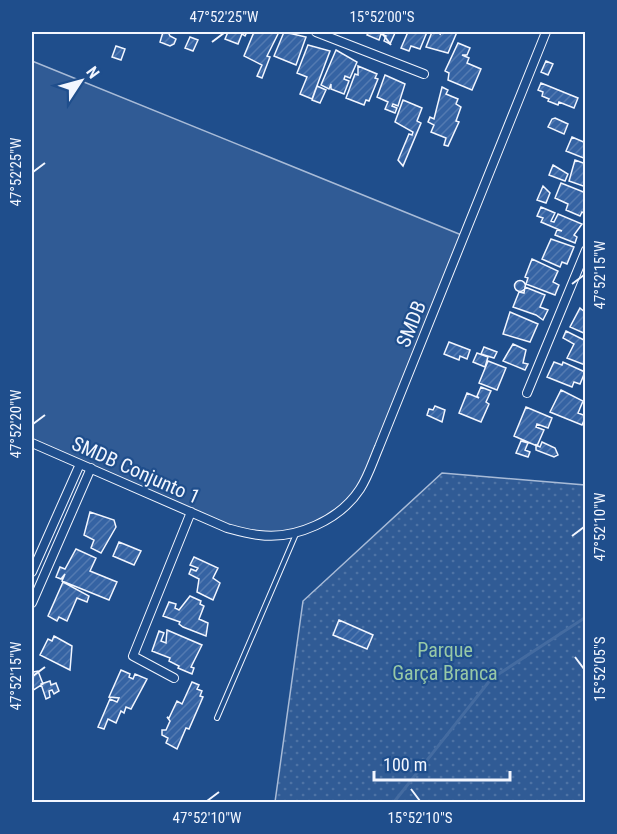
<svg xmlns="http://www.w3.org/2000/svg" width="617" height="834" font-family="'Roboto Condensed',sans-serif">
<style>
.built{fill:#305b95;stroke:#a8bbd7;stroke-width:1.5}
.park{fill:url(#park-dots);stroke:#a8bbd7;stroke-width:1.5}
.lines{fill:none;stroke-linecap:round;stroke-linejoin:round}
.stream{stroke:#446ba0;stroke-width:3}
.building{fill:url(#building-hatch);stroke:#f2f6ff;stroke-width:1.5}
.lane-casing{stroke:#f2f6ff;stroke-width:6}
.street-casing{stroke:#f2f6ff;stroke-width:10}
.lane{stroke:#1f4e8c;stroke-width:4}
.street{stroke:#1f4e8c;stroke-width:8}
.ticks{fill:none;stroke:#f2f6ff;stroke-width:2}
.labels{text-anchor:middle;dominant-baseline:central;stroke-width:4.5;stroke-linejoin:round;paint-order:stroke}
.street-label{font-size:20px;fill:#f2f6ff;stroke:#1f4e8c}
.park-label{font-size:20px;fill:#97c8a6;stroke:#1f4e8c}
.neatline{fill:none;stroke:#f2f6ff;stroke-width:2}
.ticks-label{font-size:15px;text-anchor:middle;fill:#f2f6ff}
</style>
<defs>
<pattern id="park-dots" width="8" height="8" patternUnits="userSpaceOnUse" patternTransform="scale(1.5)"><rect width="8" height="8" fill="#305b95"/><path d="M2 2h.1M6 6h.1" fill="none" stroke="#4e73a5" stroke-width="1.8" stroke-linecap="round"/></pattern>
<pattern id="building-hatch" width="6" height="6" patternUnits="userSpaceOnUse" patternTransform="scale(1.5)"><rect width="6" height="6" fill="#3563a3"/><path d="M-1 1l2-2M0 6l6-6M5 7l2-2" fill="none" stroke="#537ab1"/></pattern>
</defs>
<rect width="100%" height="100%" fill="#1f4e8c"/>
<!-- built -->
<path class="built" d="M 32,61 L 464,236 L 360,489 L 346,506 L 307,529 L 270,536 L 227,528 L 32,443 Z"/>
<!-- park -->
<path class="park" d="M 442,473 L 585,485 L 585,802 L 275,802 L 303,601 Z"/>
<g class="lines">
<!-- stream -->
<path class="stream" d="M 394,802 L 491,679 L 586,617"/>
</g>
<!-- building -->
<path class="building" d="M 163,32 L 168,32 L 170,36 L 176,39 L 174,44 L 170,46 L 160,42 Z
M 228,32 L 247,32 L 245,36 L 242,34 L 238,44 L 225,39 Z
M 254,32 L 279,32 L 267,56 L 270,57 L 262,78 L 257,76 L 262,65 L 244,56 Z
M 284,32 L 306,37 L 296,65 L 274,56 Z
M 369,32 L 399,32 L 395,33 L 390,44 L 384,41 L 386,36 L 381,34 L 379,40 L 367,35 Z
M 408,32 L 427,32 L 420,49 L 411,46 L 409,51 L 401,48 Z
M 441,32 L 457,32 L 448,53 L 426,47 L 432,32 L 441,32 L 440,35 Z
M 190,37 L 198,40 L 193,51 L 185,48 Z
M 458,43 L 470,48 L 467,55 L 462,55 L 469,58 L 467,63 L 481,69 L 472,90 L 448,80 L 449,73 L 445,71 Z
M 308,45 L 330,51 L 312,99 L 300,94 L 307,77 L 297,73 Z
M 116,46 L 125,49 L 121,60 L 112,57 Z
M 336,50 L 357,62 L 350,78 L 345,76 L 344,79 L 349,81 L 344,94 L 331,89 L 331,84 L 329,89 L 321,85 Z
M 546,61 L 553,64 L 548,75 L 541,72 Z
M 358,66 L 377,74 L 375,78 L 378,79 L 369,101 L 366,100 L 364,105 L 346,98 L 355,74 L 358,75 Z
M 385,75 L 405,84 L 398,106 L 393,104 L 392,106 L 397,108 L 395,113 L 385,109 L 388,102 L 377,97 Z
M 541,83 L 578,98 L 574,108 L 559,102 L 558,105 L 548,101 L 549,99 L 542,96 L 543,92 L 538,90 Z
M 317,86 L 326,90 L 320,103 L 312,100 Z
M 442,87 L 448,90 L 446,94 L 458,99 L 456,104 L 461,107 L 456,121 L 459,122 L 448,146 L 444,145 L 446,138 L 431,132 L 434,125 L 428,122 L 430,117 L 434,119 Z
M 403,100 L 422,108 L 417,121 L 421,123 L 403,166 L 398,160 L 409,134 L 412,135 L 413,132 L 395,122 Z
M 555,118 L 568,124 L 564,134 L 548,127 L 552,119 Z
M 572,137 L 586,143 L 586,159 L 566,151 Z
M 575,160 L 586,164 L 586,187 L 569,181 Z
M 553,165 L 568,174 L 565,181 L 549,175 Z
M 561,183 L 586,193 L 586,214 L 582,212 L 580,216 L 566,210 L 568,204 L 555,198 Z
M 543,186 L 550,193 L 546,203 L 537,200 Z
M 541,207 L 555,213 L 551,221 L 554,222 L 558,214 L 582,224 L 574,235 L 577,237 L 575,243 L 555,235 L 557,230 L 562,231 L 541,222 L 543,218 L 537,216 Z
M 551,239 L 574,247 L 567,264 L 562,262 L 560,267 L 542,259 Z
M 532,259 L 558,271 L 553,282 L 559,285 L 555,295 L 526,284 L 528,278 L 525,277 Z
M514.5 286a5.5 5.5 0 1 1 11 0a5.5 5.5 0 1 1-11 0Z
M 525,287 L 545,295 L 540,307 L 548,310 L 543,320 L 536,315 L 513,307 L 519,292 L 524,293 Z
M 580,308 L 586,313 L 586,334 L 570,327 Z
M 510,312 L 538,324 L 530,342 L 503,334 Z
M 566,331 L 586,341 L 585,365 L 567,358 L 574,344 L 563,338 Z
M 449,342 L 470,350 L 467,359 L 460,356 L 459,360 L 444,354 Z
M 513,344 L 526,350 L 523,363 L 528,364 L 525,370 L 503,361 Z
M 484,347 L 497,352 L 494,358 L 481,354 Z
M 477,353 L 488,357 L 485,367 L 473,362 Z
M 488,361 L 506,368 L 497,390 L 479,383 Z
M 554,362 L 562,365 L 563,362 L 585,372 L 580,384 L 574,382 L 572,387 L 547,377 Z
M 481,387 L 491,391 L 486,402 L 489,404 L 481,422 L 459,413 L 467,393 L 479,398 L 477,396 Z
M 561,390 L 583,401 L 578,413 L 586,416 L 582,425 L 550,412 Z
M 435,406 L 445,410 L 442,422 L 427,415 L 429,409 L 433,410 Z
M 526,407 L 552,418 L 548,428 L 537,424 L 536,427 L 544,430 L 537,446 L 514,436 Z
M 521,441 L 528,443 L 525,450 L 530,452 L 528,457 L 516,453 Z
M 542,442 L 555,448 L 558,455 L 554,457 L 536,450 L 536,445 L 540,447 Z
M 90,512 L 114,520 L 116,527 L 101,553 L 91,548 L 94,540 L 84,535 Z
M 119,542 L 141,551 L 134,565 L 113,556 Z
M 76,549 L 96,558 L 90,571 L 117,582 L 109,600 L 62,581 L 65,574 L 61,579 L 56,577 L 60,567 L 65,569 Z
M 194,557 L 218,568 L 213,578 L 220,583 L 213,600 L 197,592 L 199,579 L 189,574 L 191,569 L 196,571 L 198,568 L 190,565 Z
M 63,582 L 89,596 L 87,602 L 77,598 L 67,621 L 59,617 L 57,621 L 48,616 Z
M 190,596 L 201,601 L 200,604 L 204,606 L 199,619 L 208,623 L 206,636 L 183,627 L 179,624 L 180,622 L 163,616 L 169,602 L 176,604 L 175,608 L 179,610 Z
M 339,620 L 373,635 L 367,649 L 333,635 Z
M 167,630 L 202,645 L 191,667 L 194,668 L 192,674 L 178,668 L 179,666 L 169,661 L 170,658 L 152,651 L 159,631 L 164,633 L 161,641 L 166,643 Z
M 54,636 L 72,646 L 70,670 L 40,655 L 48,639 L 52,641 Z
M 32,668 L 33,672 L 38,671 L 43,684 L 32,691 Z
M 121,670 L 130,674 L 129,677 L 133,679 L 135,674 L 147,679 L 131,709 L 126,707 L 124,713 L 121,711 L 116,723 L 108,719 L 104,729 L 98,727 L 110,699 L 117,702 L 119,698 L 109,697 Z
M 50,681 L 51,685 L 56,683 L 59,691 L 54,694 L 52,690 L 49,691 L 50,697 L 46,699 L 41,684 Z
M 192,682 L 199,685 L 197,689 L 202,691 L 200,696 L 203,697 L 189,729 L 186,728 L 177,749 L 166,743 L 168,738 L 162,735 L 162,730 L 166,730 L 170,721 L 167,717 L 169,718 L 177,701 L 182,704 Z"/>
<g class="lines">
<defs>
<path id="lane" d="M 217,718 L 296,534"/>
<path id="street" d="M 316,32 L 424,74
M 527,393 L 586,250
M 32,443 L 227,528 C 238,531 248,534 259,535 C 295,540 340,520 360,489 C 368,477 373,461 379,447 L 546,32
M 32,572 L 80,464
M 32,603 L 91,468
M 174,678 L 133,656 L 191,512"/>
</defs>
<!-- lane casing -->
<use href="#lane" class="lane-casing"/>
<!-- street casing -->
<use href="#street" class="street-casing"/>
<!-- lane -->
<use href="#lane" class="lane"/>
<!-- street -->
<use href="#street" class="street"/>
</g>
<!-- ticks -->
<path class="ticks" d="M 382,33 L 391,45M 212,42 L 224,33M 33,172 L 45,163M 572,284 L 584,275M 33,424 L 45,415M 572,536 L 584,527M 575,657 L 584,669M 33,676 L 45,667M 411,789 L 420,801M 207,801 L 219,792"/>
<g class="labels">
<!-- street labels -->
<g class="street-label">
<text transform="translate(411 324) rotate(-68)">SMDB</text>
<text transform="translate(136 470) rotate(24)">SMDB Conjunto 1</text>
</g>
<!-- park labels -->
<g class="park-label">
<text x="445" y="650">Parque<tspan x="445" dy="23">Garça Branca</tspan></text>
</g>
</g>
<!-- border -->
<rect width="617" height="834" fill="none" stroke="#1f4e8c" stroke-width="66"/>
<!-- north arrow -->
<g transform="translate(81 81) rotate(54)" stroke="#1f4e8c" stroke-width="4.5" paint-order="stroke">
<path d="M0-4.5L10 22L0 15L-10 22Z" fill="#f2f6ff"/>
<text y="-9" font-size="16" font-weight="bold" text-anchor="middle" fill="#f2f6ff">N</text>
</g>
<!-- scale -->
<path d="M374 771v9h136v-9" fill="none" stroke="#f2f6ff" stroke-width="3"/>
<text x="383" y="771" font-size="18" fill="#f2f6ff" stroke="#1f4e8c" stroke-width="4.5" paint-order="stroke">100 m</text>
<rect x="33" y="33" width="551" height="768" class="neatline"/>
<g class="ticks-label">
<text x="224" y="22">47°52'25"W</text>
<text x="382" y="22">15°52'00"S</text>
<text transform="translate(16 172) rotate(-90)" y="5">47°52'25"W</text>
<text transform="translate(600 275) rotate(-90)" y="5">47°52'15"W</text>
<text transform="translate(16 424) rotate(-90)" y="5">47°52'20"W</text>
<text transform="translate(600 527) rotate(-90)" y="5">47°52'10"W</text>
<text transform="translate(600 669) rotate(-90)" y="5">15°52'05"S</text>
<text transform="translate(16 676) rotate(-90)" y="5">47°52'15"W</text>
<text x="207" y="823">47°52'10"W</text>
<text x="420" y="823">15°52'10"S</text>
</g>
</svg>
